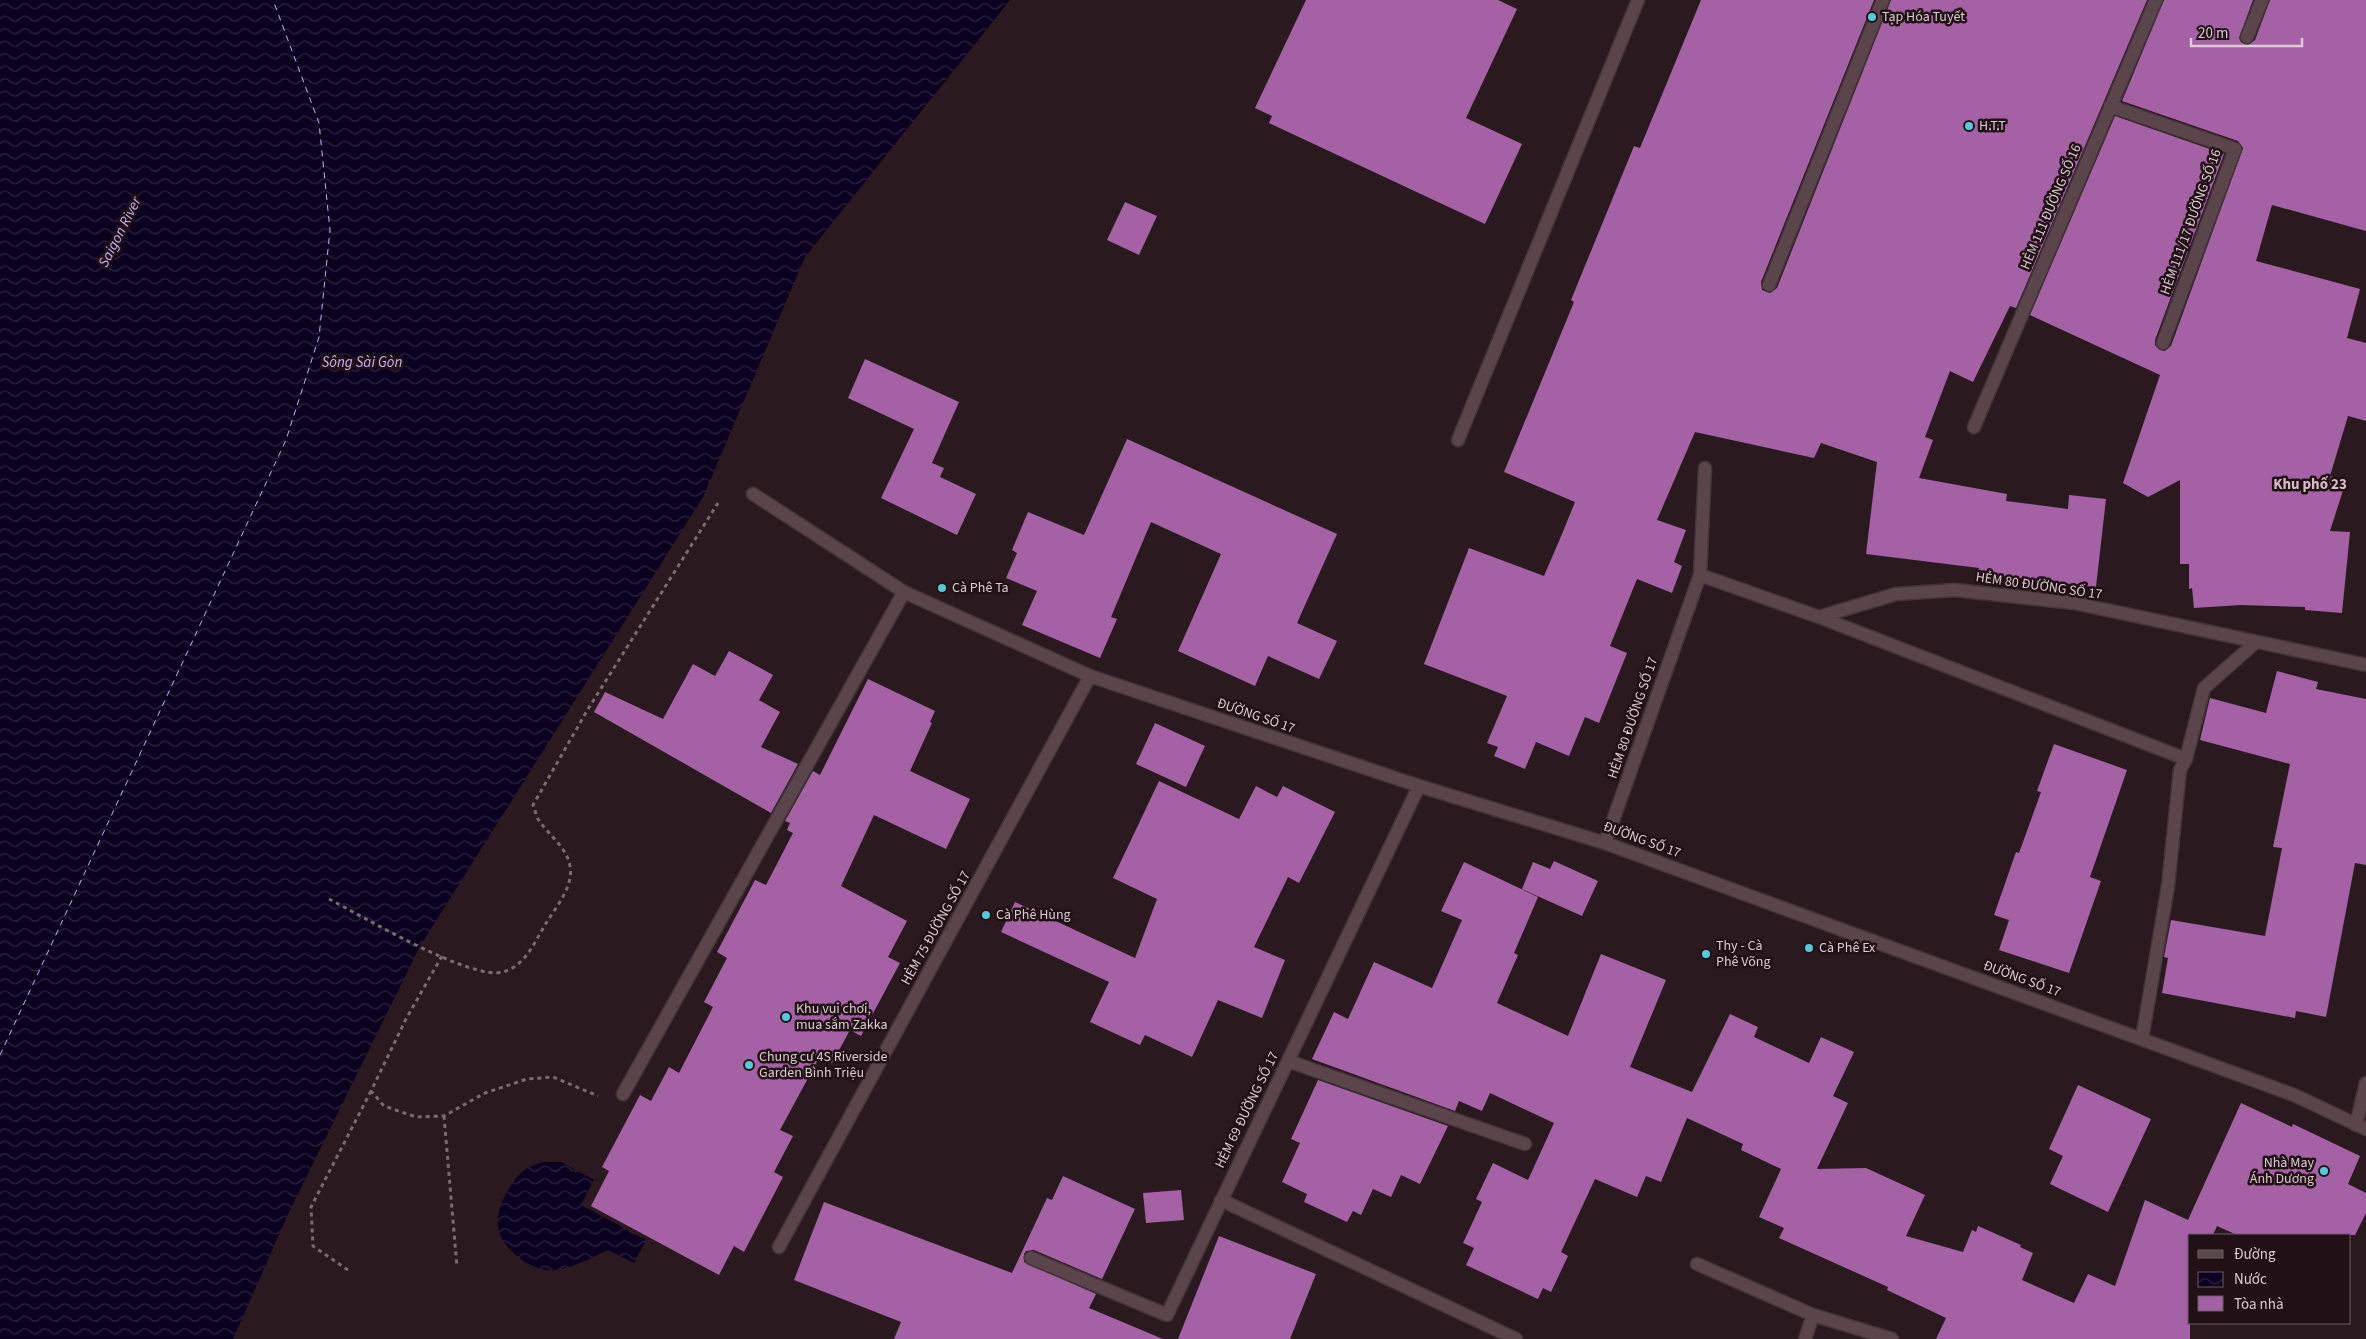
<svg xmlns="http://www.w3.org/2000/svg" width="2366" height="1339" font-family="'Source Sans 3',sans-serif">
<style>
.water{fill:url(#water-waves)}
.lines{fill:none;stroke-linecap:round;stroke-linejoin:round}
.ferry{stroke:#c4b2f3;stroke-width:1;stroke-dasharray:6 5;stroke-linecap:butt}
.building{fill:#a462a4}
.minor-casing{stroke:#433439;stroke-width:15}
.path{stroke:#7b6b70;stroke-width:3;stroke-dasharray:4 4;stroke-linecap:butt}
.minor{stroke:#5a454b;stroke-width:12}
.poi-dot{fill:#53cbda;stroke:#211016;stroke-width:2}
.labels{text-anchor:middle;dominant-baseline:central;stroke-width:5;stroke-linejoin:round;paint-order:stroke}
.poi-label{font-size:14px;fill:#dbcdd1;stroke:#211016;text-anchor:start}
.street-label{font-size:14px;fill:#dbcdd1;stroke:#211016}
.water-label{font-size:15px;font-style:italic;fill:#c4b2f3;stroke:#211016}
.neighbourhood-label{font-size:15px;font-weight:bold;fill:#d6bcc4;stroke:#211016}
</style>
<defs>
<pattern id="water-waves" width="16" height="10" patternUnits="userSpaceOnUse" patternTransform="scale(1.25)"><rect width="16" height="10" fill="#0c0021"/><path d="M0 5q4-4 8 0t8 0" fill="none" stroke="#2f2440"/></pattern>
</defs>
<rect width="100%" height="100%" fill="#2b1920"/>
<!-- water -->
<path class="water" d="M 0,0 L 1010,0 L 805,257 L 703,497 L 420,946 L 289,1212 L 233,1339 L 0,1339 Z
M 543,1162 L 561,1162 L 594,1180 L 581,1205 L 646,1240 L 634,1263 L 608,1250 C 590,1258 567,1272 546,1270 C 527,1267 500,1247 498,1226 C 495,1209 512,1178 526,1169 C 530,1166 538,1164 543,1162 Z"/>
<g class="lines">
<!-- ferry -->
<path class="ferry" d="M 0,1055 L 286,440 L 319,337 L 330,230 L 319,123 L 273,0"/>
</g>
<!-- building -->
<path class="building" d="M 1306,0 L 1498,0 L 1517,9 L 1466,118 L 1522,144 L 1485,224 L 1269,123 L 1272,116 L 1255,108 Z
M 1701,0 L 1874,0 L 1761,282 L 1762,290 L 1770,293 L 1777,288 L 1891,0 L 2147,0 L 2016,308 L 2010,306 L 1973,382 L 1950,371 L 1925,437 L 1933,440 L 1919,478 L 2007,494 L 2006,501 L 2068,509 L 2069,495 L 2106,499 L 2096,587 L 1992,575 L 1992,572 L 1978,570 L 1979,568 L 1866,554 L 1877,462 L 1821,443 L 1814,458 L 1695,432 L 1657,520 L 1686,530 L 1674,562 L 1682,566 L 1672,593 L 1637,579 L 1610,646 L 1627,653 L 1599,723 L 1585,717 L 1569,756 L 1536,742 L 1525,769 L 1494,756 L 1498,747 L 1487,743 L 1507,696 L 1424,664 L 1469,548 L 1544,576 L 1562,534 L 1575,502 L 1504,472 L 1574,302 L 1571,300 L 1634,146 L 1640,148 Z
M 2164,0 L 2253,0 L 2239,38 L 2241,42 L 2248,45 L 2255,40 L 2270,0 L 2366,0 L 2366,231 L 2272,205 L 2256,261 L 2360,289 L 2347,338 L 2366,343 L 2366,421 L 2348,416 L 2330,476 L 2346,481 L 2330,531 L 2350,532 L 2342,613 L 2305,610 L 2305,607 L 2241,605 L 2194,608 L 2192,588 L 2189,589 L 2189,564 L 2180,564 L 2180,480 L 2148,497 L 2123,483 L 2160,375 L 2030,315 L 2115,116 L 2224,154 L 2155,340 L 2155,345 L 2160,350 L 2165,351 L 2171,346 L 2243,148 L 2238,141 L 2122,101 Z
M 1125,202 L 1157,216 L 1139,255 L 1107,240 Z
M 865,359 L 959,402 L 932,463 L 944,468 L 940,477 L 976,494 L 957,535 L 881,498 L 914,429 L 848,398 Z
M 1127,439 L 1337,534 L 1297,623 L 1337,641 L 1319,679 L 1268,656 L 1255,686 L 1178,651 L 1221,554 L 1151,522 L 1111,617 L 1117,619 L 1100,658 L 1022,625 L 1037,591 L 1006,578 L 1017,553 L 1012,550 L 1028,512 L 1084,535 Z
M 729,651 L 773,675 L 759,700 L 780,712 L 761,747 L 798,764 L 771,813 L 594,712 L 605,692 L 663,719 L 693,664 L 715,676 Z
M 2277,671 L 2318,682 L 2316,689 L 2366,699 L 2366,865 L 2355,863 L 2326,1017 L 2296,1011 L 2295,1018 L 2162,993 L 2168,958 L 2164,957 L 2171,920 L 2265,936 L 2282,848 L 2273,847 L 2290,764 L 2200,740 L 2210,698 L 2266,713 Z
M 868,679 L 935,711 L 930,722 L 932,723 L 910,771 L 970,799 L 946,849 L 874,815 L 841,886 L 907,921 L 888,957 L 900,963 L 861,1036 L 850,1030 L 832,1063 L 820,1056 L 780,1130 L 793,1136 L 774,1172 L 783,1177 L 744,1252 L 734,1246 L 719,1275 L 591,1206 L 609,1171 L 602,1167 L 640,1095 L 651,1101 L 669,1067 L 679,1073 L 713,1007 L 704,1002 L 727,958 L 717,952 L 755,880 L 766,885 L 793,833 L 787,830 L 790,823 L 785,821 L 813,771 L 820,775 Z
M 1155,723 L 1205,746 L 1186,787 L 1136,764 Z
M 2054,744 L 2127,770 L 2090,877 L 2101,881 L 2069,973 L 1999,950 L 2009,920 L 1994,915 L 2016,852 L 2019,853 L 2041,792 L 2037,791 Z
M 1159,781 L 1239,819 L 1256,786 L 1277,797 L 1283,786 L 1335,812 L 1299,883 L 1288,877 L 1254,947 L 1285,960 L 1262,1018 L 1218,1000 L 1192,1057 L 1145,1035 L 1140,1045 L 1090,1022 L 1109,982 L 1001,932 L 1015,902 L 1135,958 L 1157,899 L 1113,878 Z
M 1554,861 L 1598,881 L 1582,916 L 1522,889 L 1533,862 L 1550,869 Z
M 1464,862 L 1538,897 L 1514,953 L 1518,955 L 1497,1003 L 1568,1036 L 1601,954 L 1666,980 L 1630,1067 L 1692,1092 L 1730,1014 L 1758,1027 L 1754,1037 L 1809,1063 L 1821,1037 L 1854,1052 L 1833,1096 L 1848,1103 L 1817,1169 L 1866,1168 L 1925,1195 L 1906,1236 L 1963,1252 L 1972,1230 L 1976,1232 L 1978,1226 L 2021,1245 L 2020,1247 L 2033,1253 L 2022,1280 L 2074,1303 L 2088,1274 L 2115,1286 L 2145,1200 L 2188,1220 L 2241,1103 L 2292,1127 L 2293,1124 L 2360,1156 L 2348,1184 L 2366,1193 L 2366,1213 L 2355,1235 L 2237,1235 L 2217,1226 L 2213,1235 L 2190,1235 L 2190,1339 L 1936,1339 L 1946,1318 L 1887,1290 L 1888,1287 L 1779,1238 L 1784,1228 L 1759,1217 L 1781,1169 L 1741,1150 L 1743,1144 L 1687,1118 L 1661,1182 L 1646,1176 L 1637,1197 L 1595,1179 L 1561,1252 L 1568,1256 L 1551,1292 L 1543,1288 L 1538,1299 L 1466,1265 L 1474,1248 L 1463,1243 L 1482,1202 L 1476,1199 L 1493,1163 L 1528,1180 L 1554,1123 L 1490,1093 L 1482,1111 L 1459,1101 L 1455,1111 L 1312,1059 L 1334,1012 L 1348,1019 L 1374,962 L 1432,988 L 1462,920 L 1441,911 Z
M 1318,1080 L 1448,1126 L 1420,1184 L 1401,1175 L 1391,1197 L 1373,1189 L 1361,1215 L 1353,1211 L 1347,1222 L 1304,1202 L 1307,1194 L 1282,1182 L 1300,1143 L 1291,1139 Z
M 2078,1085 L 2151,1119 L 2108,1212 L 2050,1184 L 2063,1156 L 2049,1149 Z
M 1063,1176 L 1135,1209 L 1102,1279 L 1034,1250 L 1026,1251 L 1024,1254 L 1024,1262 L 1096,1294 L 1089,1308 L 1163,1339 L 894,1339 L 901,1322 L 794,1280 L 824,1202 L 1012,1273 L 1047,1198 L 1052,1200 Z
M 1181,1190 L 1184,1220 L 1146,1223 L 1143,1193 Z
M 1219,1236 L 1316,1274 L 1290,1339 L 1178,1339 Z"/>
<g class="lines">
<defs>
<path id="minor" d="M 2247,37 L 2262,0
M 2110,106 L 2235,149 L 2163,343
M 1769,285 L 1883,0
M 1974,427 L 2156,0
M 1458,440 L 1638,0
M 753,494 L 904,592 L 1090,676 L 1419,786 L 1605,843 L 2294,1095 L 2366,1129
M 1700,575 L 1819,617 L 2186,759
M 1819,617 L 1896,594 L 1955,590 L 2074,603 L 2366,665
M 1605,843 L 1700,575 L 1705,468
M 2142,1039 L 2168,886 L 2180,770 L 2186,759 L 2204,688 L 2255,643
M 1288,1061 L 1525,1144
M 623,1094 L 904,592
M 2356,1125 L 2366,1083
M 1221,1200 L 1516,1339
M 779,1247 L 1090,676
M 1031,1258 L 1167,1315 L 1419,786
M 1697,1264 L 1813,1315 L 1892,1339
M 1805,1339 L 1813,1315"/>
</defs>
<!-- minor casing -->
<use href="#minor" class="minor-casing"/>
<!-- path -->
<path class="path" d="M 329,899 C 362,916 471,981 503,972 C 525,966 534,943 545,925 C 555,908 574,887 570,866 C 567,847 548,835 538,819 C 536,815 535,810 533,805 L 588,709 L 718,503
M 442,956 L 406,1019 L 371,1091 L 384,1106 L 416,1117 L 444,1116 L 485,1093 L 527,1079 L 553,1077 L 598,1096
M 444,1116 L 457,1267
M 348,1270 L 313,1246 L 311,1207 L 371,1091"/>
<!-- minor -->
<use href="#minor" class="minor"/>
</g>
<!-- markers -->
<g class="poi-dot">
<circle cx="1872" cy="17" r="5"/>
<circle cx="1969" cy="126" r="5"/>
<circle cx="942" cy="588" r="5"/>
<circle cx="986" cy="915" r="5"/>
<circle cx="1809" cy="948" r="5"/>
<circle cx="1706" cy="954" r="5"/>
<circle cx="786" cy="1017" r="5"/>
<circle cx="749" cy="1065" r="5"/>
<circle cx="2324" cy="1171" r="5"/>
</g>
<g class="labels">
<!-- poi labels -->
<g class="poi-label">
<text x="1882" y="17">Tạp Hóa Tuyết</text>
<text x="1979" y="126">H.T.T</text>
<text x="952" y="588">Cà Phê Ta</text>
<text x="996" y="915">Cà Phê Hùng</text>
<text x="1716" y="946">Thy - Cà<tspan x="1716" dy="16">Phê Võng</tspan></text>
<text x="1819" y="948">Cà Phê Ex</text>
<text x="796" y="1009">Khu vui chơi,<tspan x="796" dy="16">mua sắm Zakka</tspan></text>
<text x="759" y="1057">Chung cư 4S Riverside<tspan x="759" dy="16">Garden Bình Triệu</tspan></text>
<text x="2314" y="1163" text-anchor="end">Nhà May<tspan x="2314" dy="16">Ánh Dương</tspan></text>
</g>
<!-- street labels -->
<g class="street-label">
<text transform="translate(2051 207) rotate(-67)">HẺM 111 ĐƯỜNG SỐ 16</text>
<text transform="translate(2191 222) rotate(-70)">HẺM 111/17 ĐƯỜNG SỐ 16</text>
<text transform="translate(2039 586) rotate(8)">HẺM 80 ĐƯỜNG SỐ 17</text>
<text transform="translate(1256 716) rotate(19)">ĐƯỜNG SỐ 17</text>
<text transform="translate(1633 718) rotate(-71)">HẺM 80 ĐƯỜNG SỐ 17</text>
<text transform="translate(1642 840) rotate(20)">ĐƯỜNG SỐ 17</text>
<text transform="translate(936 928) rotate(-61)">HẺM 75 ĐƯỜNG SỐ 17</text>
<text transform="translate(2022 979) rotate(20)">ĐƯỜNG SỐ 17</text>
<text transform="translate(1247 1110) rotate(-64)">HẺM 69 ĐƯỜNG SỐ 17</text>
</g>
<!-- water labels -->
<g class="water-label">
<text transform="translate(120 232) rotate(-63)">Saigon River</text>
<text x="362" y="362">Sông Sài Gòn</text>
</g>
<!-- neighbourhood labels -->
<g class="neighbourhood-label">
<text x="2310" y="484">Khu phố 23</text>
</g>
</g>
<!-- legend -->
<rect x="2188" y="1234" width="162" height="90" fill="#211016" stroke="#6b5c61"/>
<rect x="2198" y="1250" width="25" height="8" fill="#5a454b" stroke="#6b5c61"/>
<text x="2234" y="1259" font-size="15" fill="#dbcdd1">Đường</text>
<rect x="2198" y="1272" width="25" height="15" fill="url(#water-waves)" stroke="#6b5c61"/>
<text x="2234" y="1284" font-size="15" fill="#dbcdd1">Nước</text>
<rect x="2198" y="1296" width="25" height="15" fill="#a462a4" stroke="#6b5c61"/>
<text x="2234" y="1309" font-size="15" fill="#dbcdd1">Tòa nhà</text>
<!-- scale -->
<path d="M2191 38v8h111v-8" fill="none" stroke="#dbcdd1" stroke-width="2.5"/>
<text x="2198" y="38" font-size="15" fill="#dbcdd1" stroke="#211016" stroke-width="4" paint-order="stroke">20 m</text>
</svg>
